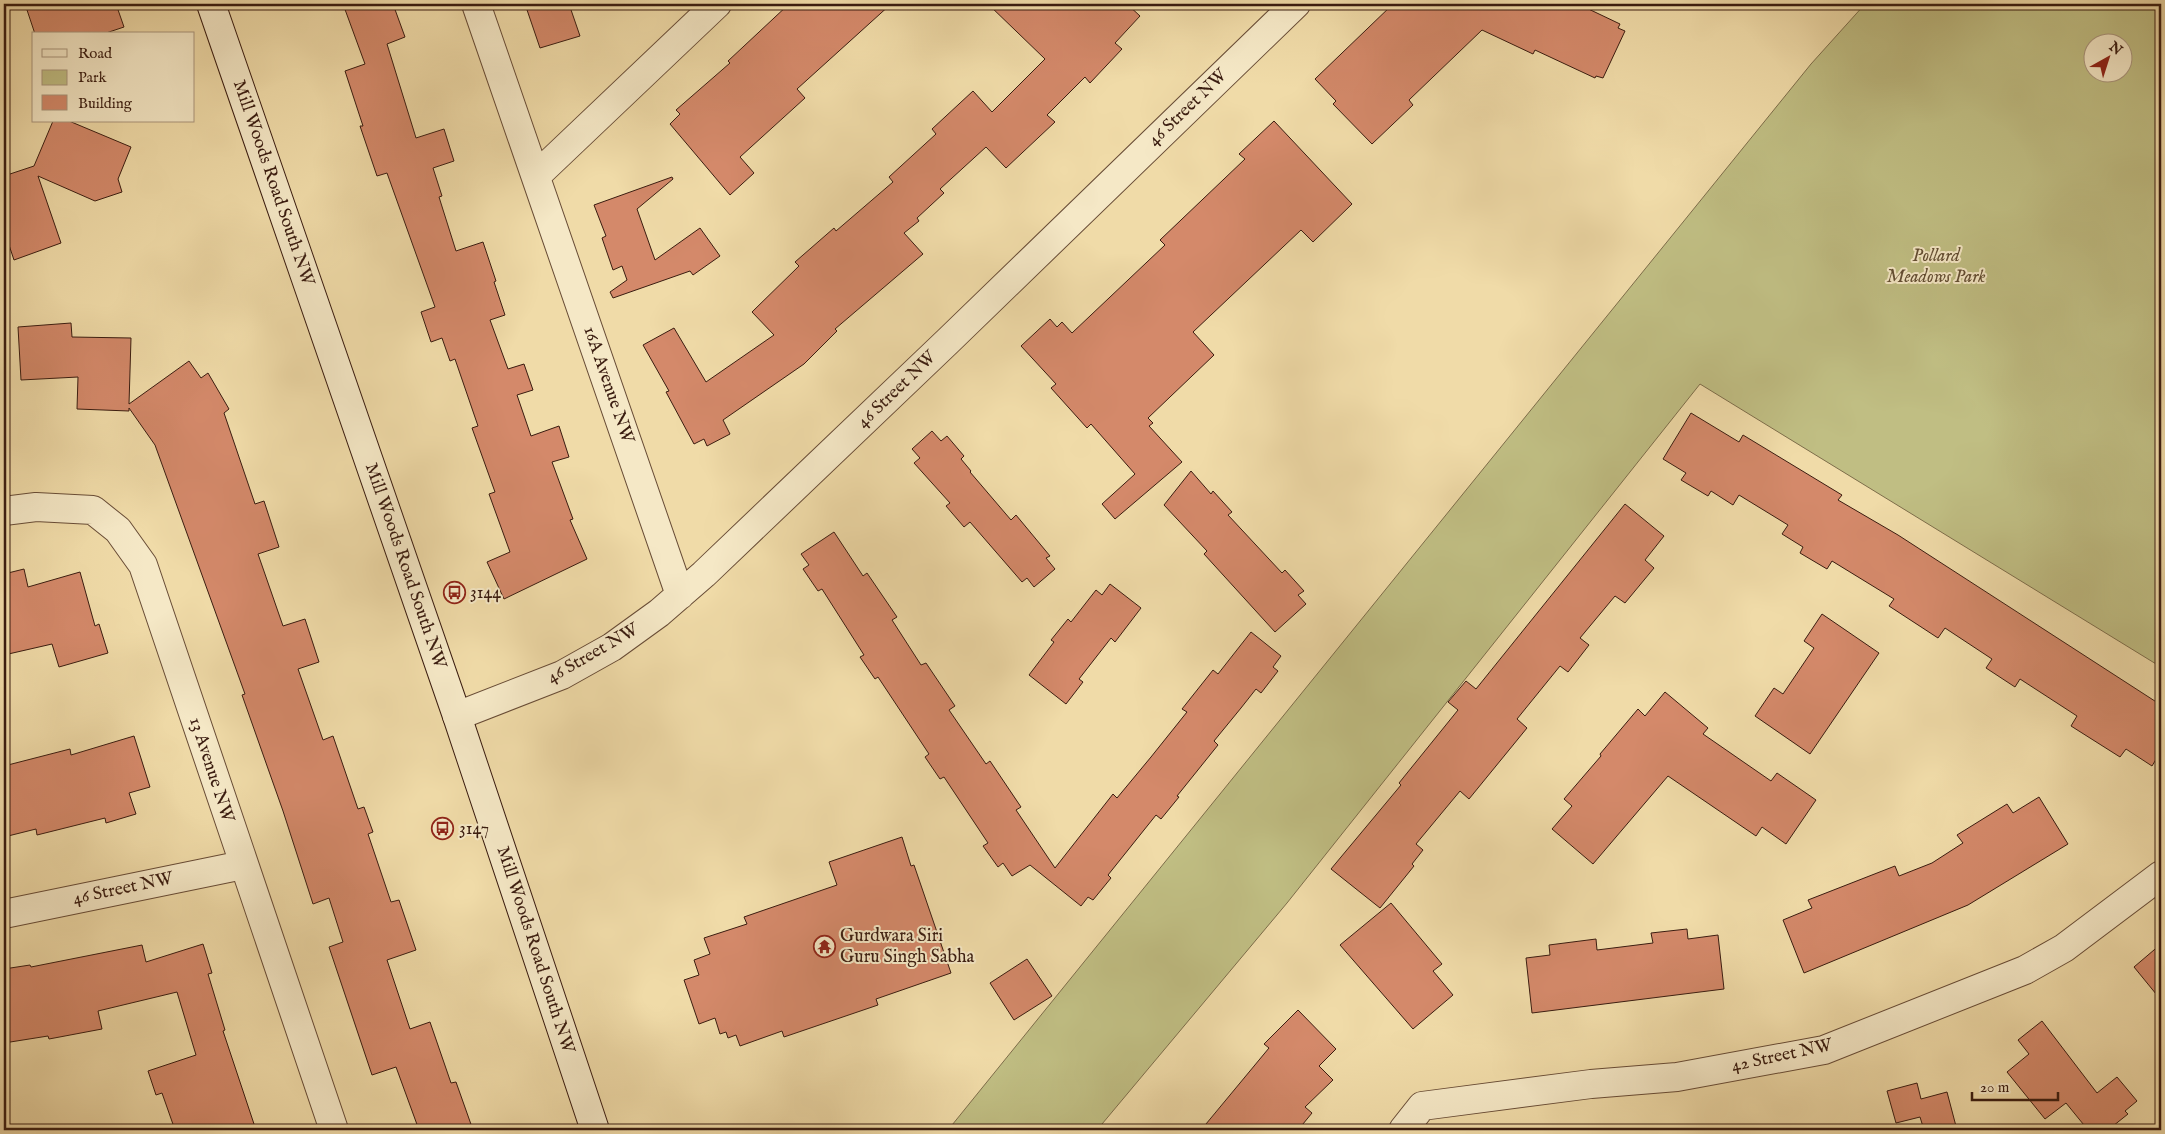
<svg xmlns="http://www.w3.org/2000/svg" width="2165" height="1134" font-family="'IM FELL English',serif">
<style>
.green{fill:#c0be83;stroke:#7d6d4a;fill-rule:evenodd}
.building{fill:#d4896a;stroke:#3a1c10}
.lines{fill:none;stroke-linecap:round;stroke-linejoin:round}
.street-casing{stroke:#684c36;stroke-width:30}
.secondary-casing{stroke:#3a1c10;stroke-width:30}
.street{stroke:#f5e8c6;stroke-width:28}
.secondary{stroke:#f5e8c6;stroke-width:28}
.labels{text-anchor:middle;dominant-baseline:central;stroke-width:4;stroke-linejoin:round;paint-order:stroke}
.street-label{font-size:18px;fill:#3a1c10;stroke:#f5e8c6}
.park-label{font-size:18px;font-style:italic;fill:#624d32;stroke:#f5e8c6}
.poi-label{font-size:18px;fill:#3a1c10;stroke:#f5e8c6;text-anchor:start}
</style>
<rect width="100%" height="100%" fill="#f0dba8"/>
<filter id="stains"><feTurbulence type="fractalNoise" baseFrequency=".004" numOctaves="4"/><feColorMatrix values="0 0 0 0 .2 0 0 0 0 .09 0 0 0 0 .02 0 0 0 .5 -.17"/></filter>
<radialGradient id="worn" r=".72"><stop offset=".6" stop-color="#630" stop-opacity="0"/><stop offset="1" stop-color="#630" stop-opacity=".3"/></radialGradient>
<!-- green -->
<path class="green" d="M 1865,4 L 2161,4 L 2161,667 L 1700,384 L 1287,903 L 1097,1130 L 948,1130 L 1811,64 ZM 2092,42 L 2122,42 L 2122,72 L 2092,72 Z"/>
<!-- building -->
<path class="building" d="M 25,4 L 116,4 L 124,27 L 103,34 L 35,34 Z
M 343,4 L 393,4 L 405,37 L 387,44 L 416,138 L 444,129 L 454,161 L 433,168 L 442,196 L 439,197 L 456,251 L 483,242 L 496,281 L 494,282 L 505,315 L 490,320 L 508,369 L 524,364 L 533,390 L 517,395 L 531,436 L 559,426 L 569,457 L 552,462 L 573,519 L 570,520 L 587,559 L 504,599 L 487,562 L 510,552 L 489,494 L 495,492 L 472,428 L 478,426 L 455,359 L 450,361 L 442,338 L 431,342 L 421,312 L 435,307 L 387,173 L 377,176 L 360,126 L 363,126 L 345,71 L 365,64 Z
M 525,4 L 569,4 L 580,36 L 540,48 Z
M 789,4 L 891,4 L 797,89 L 805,98 L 740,157 L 754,173 L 730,195 L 670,124 L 680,114 L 676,110 L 730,63 L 728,61 Z
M 988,4 L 1127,4 L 1140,16 L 1115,43 L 1122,49 L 1090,83 L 1085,77 L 1047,115 L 1055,122 L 1006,168 L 986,147 L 940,189 L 944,193 L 917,218 L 919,221 L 904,233 L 923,254 L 835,329 L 837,331 L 804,364 L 723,420 L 730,434 L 707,446 L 704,439 L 694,444 L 666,392 L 669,391 L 643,345 L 674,328 L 706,382 L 774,335 L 752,312 L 799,266 L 795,262 L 834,228 L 836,231 L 893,182 L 889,177 L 936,134 L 932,129 L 973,91 L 992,112 L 1045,59 Z
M 1393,4 L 1578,4 L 1620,24 L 1618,28 L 1625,31 L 1603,78 L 1596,76 L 1595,78 L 1535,50 L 1533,54 L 1482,30 L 1409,100 L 1413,105 L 1372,144 L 1333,104 L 1336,101 L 1315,79 Z
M 53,121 L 69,121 L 131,147 L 118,179 L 122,192 L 95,201 L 38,176 L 61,243 L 14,260 L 4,230 L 4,176 L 34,166 Z
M 1274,121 L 1352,204 L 1313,242 L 1301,230 L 1193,332 L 1214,355 L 1148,418 L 1153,423 L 1149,426 L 1182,462 L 1115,519 L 1102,504 L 1135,474 L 1091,424 L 1087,428 L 1051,388 L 1056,384 L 1021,346 L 1050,319 L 1057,327 L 1062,322 L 1072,333 L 1165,245 L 1160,240 L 1245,159 L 1239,154 Z
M 672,177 L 673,179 L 637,209 L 655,260 L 700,228 L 720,256 L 693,275 L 690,271 L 613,298 L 610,292 L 627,280 L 622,266 L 613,270 L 602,238 L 606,236 L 594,205 Z
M 71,323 L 72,337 L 131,338 L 129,404 L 189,361 L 201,378 L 208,373 L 229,409 L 224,413 L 255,504 L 264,501 L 279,547 L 258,554 L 283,626 L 305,619 L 319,662 L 298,669 L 323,740 L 333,736 L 358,809 L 364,807 L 373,832 L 368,834 L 391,902 L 399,900 L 416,950 L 387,960 L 410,1029 L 430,1022 L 451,1083 L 456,1082 L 473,1130 L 419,1130 L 396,1067 L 372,1075 L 329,947 L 343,942 L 329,898 L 313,904 L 283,811 L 242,695 L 245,694 L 155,445 L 129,408 L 129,411 L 77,409 L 78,377 L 21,380 L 18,327 Z
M 1691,413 L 1739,442 L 1743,435 L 1842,495 L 1838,500 L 1898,535 L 2161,705 L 2161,751 L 2152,766 L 2126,749 L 2120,757 L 2071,726 L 2077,716 L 2020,679 L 2015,687 L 1986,668 L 1992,659 L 1945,628 L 1938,638 L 1889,606 L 1894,599 L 1832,561 L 1827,569 L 1800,553 L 1803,547 L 1782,534 L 1788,525 L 1739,495 L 1733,505 L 1711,491 L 1708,496 L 1681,480 L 1686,473 L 1663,459 Z
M 932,431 L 941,441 L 947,436 L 964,456 L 961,459 L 971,471 L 970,472 L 1011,520 L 1016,515 L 1050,556 L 1046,558 L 1055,569 L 1034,587 L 1027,578 L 1022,582 L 970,522 L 964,527 L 946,506 L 950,503 L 914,463 L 920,458 L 912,449 Z
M 1191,471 L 1211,494 L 1213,491 L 1232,512 L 1228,515 L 1282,573 L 1285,570 L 1304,591 L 1298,595 L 1306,604 L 1275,632 L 1204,554 L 1207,551 L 1164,505 Z
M 1625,504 L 1664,536 L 1645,560 L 1654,568 L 1625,603 L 1615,596 L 1580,638 L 1589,645 L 1568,672 L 1560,666 L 1517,719 L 1527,728 L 1469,799 L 1460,791 L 1416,844 L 1423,850 L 1412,864 L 1414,866 L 1380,908 L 1331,869 L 1401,785 L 1399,783 L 1458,710 L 1448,702 L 1466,681 L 1476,689 Z
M 834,532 L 863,576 L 867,573 L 897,617 L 892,620 L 921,665 L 926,663 L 955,706 L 949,710 L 986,764 L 990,761 L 1021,807 L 1016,810 L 1055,868 L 1113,794 L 1117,798 L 1151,757 L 1187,712 L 1182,709 L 1213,670 L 1218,674 L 1251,632 L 1281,656 L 1273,667 L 1278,671 L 1261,693 L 1256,689 L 1241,708 L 1214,741 L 1218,745 L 1177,796 L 1179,797 L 1161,819 L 1156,815 L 1108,875 L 1111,878 L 1093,900 L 1088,897 L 1081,906 L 1030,865 L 1012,876 L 1003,863 L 998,867 L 983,846 L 988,843 L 944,777 L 940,779 L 925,757 L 929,754 L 878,677 L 875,679 L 860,657 L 864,655 L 822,589 L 818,591 L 803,569 L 809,565 L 801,554 Z
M 24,569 L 28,587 L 80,572 L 95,626 L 99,624 L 108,653 L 59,667 L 52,644 L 4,655 L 4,574 Z
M 1110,584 L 1141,608 L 1115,642 L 1111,638 L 1079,679 L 1083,682 L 1066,704 L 1029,675 L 1054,642 L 1051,640 L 1068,619 L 1071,622 L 1096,590 L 1102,595 Z
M 1822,614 L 1879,653 L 1810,754 L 1755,716 L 1774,688 L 1783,694 L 1814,648 L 1804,641 Z
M 1665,692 L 1708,728 L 1703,734 L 1771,781 L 1777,773 L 1816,800 L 1786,844 L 1762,827 L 1756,836 L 1668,776 L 1593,864 L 1552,829 L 1572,806 L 1564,799 L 1601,756 L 1600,754 L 1638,709 L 1645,716 Z
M 134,736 L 150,787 L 129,793 L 136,814 L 106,823 L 105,818 L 37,835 L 36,829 L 4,837 L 4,766 L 70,749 L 71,755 Z
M 2039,797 L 2068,844 L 1968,905 L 1804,973 L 1783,920 L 1812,908 L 1808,900 L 1895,866 L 1899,876 L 1932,863 L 1963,843 L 1957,835 L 2007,804 L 2013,813 Z
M 902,837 L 911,866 L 914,865 L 951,973 L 876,999 L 878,1005 L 784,1037 L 782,1031 L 740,1046 L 736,1035 L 728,1038 L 726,1032 L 720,1034 L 715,1018 L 699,1024 L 684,980 L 699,975 L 694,960 L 710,954 L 704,938 L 747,924 L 744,917 L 837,885 L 829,862 Z
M 1391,903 L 1442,964 L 1433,971 L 1453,995 L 1413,1029 L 1340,945 Z
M 1687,929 L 1688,939 L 1718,935 L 1724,989 L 1532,1013 L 1526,958 L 1550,955 L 1549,945 L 1596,939 L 1597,950 L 1653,943 L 1651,933 Z
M 203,944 L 212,973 L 208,974 L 225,1030 L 223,1031 L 256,1130 L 175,1130 L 162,1093 L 156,1095 L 148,1071 L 196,1055 L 177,992 L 98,1011 L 102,1029 L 49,1039 L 48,1036 L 4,1043 L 4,969 L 30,965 L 31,967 L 142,945 L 146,962 Z
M 2161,944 L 2161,1000 L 2134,967 Z
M 1027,959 L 1052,996 L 1014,1020 L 990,983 Z
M 1298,1010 L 1336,1049 L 1319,1066 L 1333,1080 L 1305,1107 L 1312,1113 L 1298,1130 L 1201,1130 L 1269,1048 L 1264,1044 Z
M 2042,1021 L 2097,1093 L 2117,1077 L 2137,1101 L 2125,1111 L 2128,1114 L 2108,1130 L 2088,1130 L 2066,1103 L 2045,1119 L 2007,1072 L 2029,1054 L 2018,1040 Z
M 1917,1083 L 1921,1099 L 1947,1092 L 1957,1130 L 1924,1130 L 1920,1117 L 1896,1123 L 1887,1091 Z"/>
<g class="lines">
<defs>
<path id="street" d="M 476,4 L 680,595
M 536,176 L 717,4
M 4,511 L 36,507 L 93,510 L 118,530 L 143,565 L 334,1130
M 457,716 L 562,675 L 612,647 L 659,613 L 704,574 L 948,341 L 1296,4
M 4,914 L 243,865
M 1403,1130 L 1422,1106 L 1591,1084 L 1677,1077 L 1824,1050 L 2025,970 L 2064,948 L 2161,875"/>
<path id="secondary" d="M 211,4 L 457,716 L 595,1130"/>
</defs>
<!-- street casing -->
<use href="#street" class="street-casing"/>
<!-- secondary casing -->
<use href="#secondary" class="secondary-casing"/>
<!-- street -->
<use href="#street" class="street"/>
<!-- secondary -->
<use href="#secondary" class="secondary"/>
</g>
<!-- icons -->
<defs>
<symbol id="bus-ring" viewBox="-11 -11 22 22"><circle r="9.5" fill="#f5e8c6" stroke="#8f2418" stroke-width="1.5"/><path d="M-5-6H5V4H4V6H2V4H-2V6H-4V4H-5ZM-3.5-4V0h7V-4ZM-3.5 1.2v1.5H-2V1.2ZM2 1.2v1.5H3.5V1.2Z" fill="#8f2418"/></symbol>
<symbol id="temple-ring" viewBox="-11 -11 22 22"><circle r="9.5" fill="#f5e8c6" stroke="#8f2418" stroke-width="1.5"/><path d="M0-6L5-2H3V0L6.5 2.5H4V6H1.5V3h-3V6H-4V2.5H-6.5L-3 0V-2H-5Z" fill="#8f2418"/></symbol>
</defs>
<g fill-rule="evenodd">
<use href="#bus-ring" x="442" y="580" width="25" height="25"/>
<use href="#bus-ring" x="430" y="816" width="25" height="25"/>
<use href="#temple-ring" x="812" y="934" width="25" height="25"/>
</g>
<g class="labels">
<!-- street labels -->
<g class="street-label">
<text transform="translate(1188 108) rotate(-44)">46 Street NW</text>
<text transform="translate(273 183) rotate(71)">Mill Woods Road South NW</text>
<text transform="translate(608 385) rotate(71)">16A Avenue NW</text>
<text transform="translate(897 390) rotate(-44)">46 Street NW</text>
<text transform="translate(405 566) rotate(71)">Mill Woods Road South NW</text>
<text transform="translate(593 654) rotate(-30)">46 Street NW</text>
<text transform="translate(211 770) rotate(72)">13 Avenue NW</text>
<text transform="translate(123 889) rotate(-12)">46 Street NW</text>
<text transform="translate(535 950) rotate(72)">Mill Woods Road South NW</text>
<text transform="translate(1782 1056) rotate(-12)">42 Street NW</text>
</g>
<!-- park labels -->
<g class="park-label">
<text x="1936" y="256">Pollard<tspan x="1936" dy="21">Meadows Park</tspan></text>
</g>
<!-- poi labels -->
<g class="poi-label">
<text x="470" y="593">3144</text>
<text x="459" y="829">3147</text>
<text x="840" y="936">Gurdwara Siri<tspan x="840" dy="21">Guru Singh Sabha</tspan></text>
</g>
</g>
<!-- margin -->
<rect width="2165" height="1134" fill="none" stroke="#f0dba8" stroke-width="20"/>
<rect x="5" y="5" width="2155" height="1124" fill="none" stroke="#3a1c10" stroke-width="2.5"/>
<rect x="10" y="10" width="2145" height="1114" fill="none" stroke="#3a1c10"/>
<!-- legend -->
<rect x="32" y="32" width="162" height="90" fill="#f5e8c6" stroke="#aa967d"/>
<rect x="42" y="49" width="25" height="8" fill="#f5e8c6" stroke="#aa967d"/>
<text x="78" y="58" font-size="15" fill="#3a1c10">Road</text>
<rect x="42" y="70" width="25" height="15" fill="#c0be83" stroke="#aa967d"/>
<text x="78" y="82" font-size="15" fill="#3a1c10">Park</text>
<rect x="42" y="95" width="25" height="15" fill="#d4896a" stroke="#aa967d"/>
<text x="78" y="108" font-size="15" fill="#3a1c10">Building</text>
<!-- north arrow -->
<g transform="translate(2108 58) rotate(39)"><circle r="24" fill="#f5e8c6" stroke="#aa967d"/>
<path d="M0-4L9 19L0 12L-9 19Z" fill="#8f2418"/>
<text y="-8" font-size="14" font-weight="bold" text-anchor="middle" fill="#3a1c10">N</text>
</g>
<!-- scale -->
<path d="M1972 1092v8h86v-8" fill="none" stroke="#3a1c10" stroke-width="2.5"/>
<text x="1980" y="1092" font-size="15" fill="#3a1c10" stroke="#f5e8c6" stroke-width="4" paint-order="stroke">20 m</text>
<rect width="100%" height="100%" filter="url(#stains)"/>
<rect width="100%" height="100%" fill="url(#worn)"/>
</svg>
